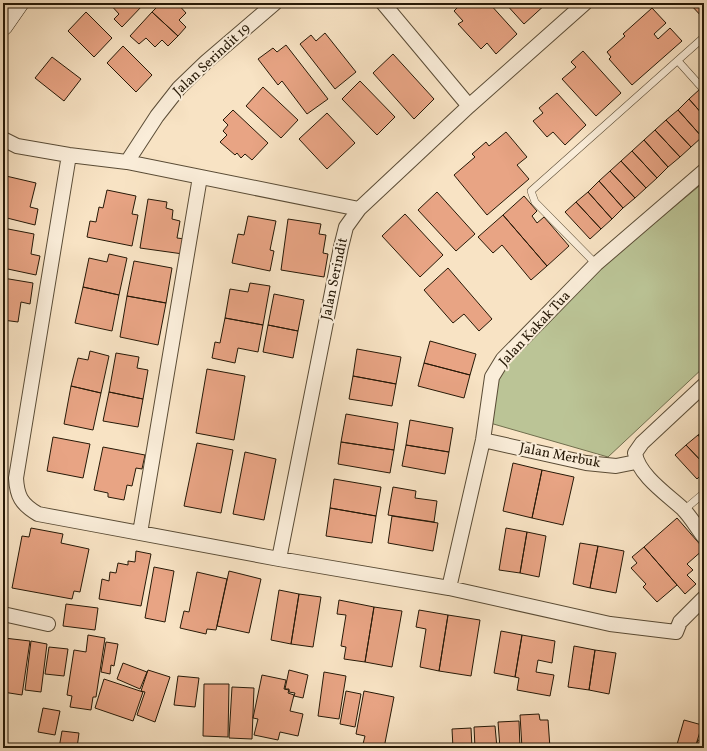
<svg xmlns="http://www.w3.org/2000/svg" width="707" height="751" font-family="Vollkorn,serif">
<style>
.green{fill:#bbc496;stroke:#706e4e}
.building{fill:#e8a484;stroke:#261907}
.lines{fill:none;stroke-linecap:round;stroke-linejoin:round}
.lane-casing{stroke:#5a4c36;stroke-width:8}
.street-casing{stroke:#5a4c36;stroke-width:16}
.secondary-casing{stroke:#261907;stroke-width:20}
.lane{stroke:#faedd9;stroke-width:7}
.street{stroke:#faedd9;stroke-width:14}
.secondary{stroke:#faedd9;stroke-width:19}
.labels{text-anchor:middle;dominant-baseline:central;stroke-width:4;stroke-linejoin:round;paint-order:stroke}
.street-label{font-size:14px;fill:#261907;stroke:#faedd9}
</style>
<rect width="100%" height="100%" fill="#f8e3c4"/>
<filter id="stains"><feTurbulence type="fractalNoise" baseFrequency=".005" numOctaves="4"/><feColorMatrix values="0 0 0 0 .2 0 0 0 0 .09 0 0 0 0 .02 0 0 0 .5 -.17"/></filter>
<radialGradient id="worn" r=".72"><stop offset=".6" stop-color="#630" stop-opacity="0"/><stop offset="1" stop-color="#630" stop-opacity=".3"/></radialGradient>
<!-- green -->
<path class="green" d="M 704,182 L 704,367 L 608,457 L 490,423 L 501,365 L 609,261 Z"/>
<!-- building -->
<path class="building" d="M 109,3 L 141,3 L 143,5 L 122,27 L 114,19 L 119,14 Z
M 161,3 L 177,3 L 186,13 L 179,20 L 186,27 L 178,36 L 152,12 Z
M 462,3 L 489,3 L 517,34 L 496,54 L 487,43 L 481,49 L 458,24 L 463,21 L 454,11 Z
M 505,3 L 547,3 L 524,24 Z
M 689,3 L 704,3 L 704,19 Z
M 652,8 L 666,23 L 654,34 L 658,39 L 670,28 L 682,41 L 632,85 L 609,59 L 611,57 L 607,52 L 625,36 L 623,34 Z
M 86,12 L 112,38 L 94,57 L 68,31 Z
M 152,12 L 178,36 L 168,46 L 162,40 L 155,47 L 146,38 L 139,44 L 130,36 Z
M 325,33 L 356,72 L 335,89 L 300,44 L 311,35 L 316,41 Z
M 286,45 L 328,99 L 307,114 L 282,81 L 278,85 L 258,59 L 273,48 L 277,52 Z
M 123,46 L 152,75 L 136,92 L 107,63 Z
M 583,51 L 621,93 L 596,116 L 562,79 L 576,67 L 571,62 Z
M 393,54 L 434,99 L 414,119 L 373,73 Z
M 52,57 L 81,79 L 64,101 L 35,78 Z
M 360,81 L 395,117 L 377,135 L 342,99 Z
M 263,87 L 298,120 L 281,138 L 246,106 Z
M 700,89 L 704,93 L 704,116 L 689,99 Z
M 557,93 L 586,125 L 565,145 L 553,132 L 547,137 L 533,121 L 543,113 L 539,108 Z
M 689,99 L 704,116 L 704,135 L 702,137 L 678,110 Z
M 233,110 L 268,143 L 252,160 L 245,154 L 241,158 L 237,153 L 235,155 L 220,142 L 227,135 L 223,131 L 228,125 L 223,120 Z
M 678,110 L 702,137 L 691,147 L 666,120 Z
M 327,113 L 355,143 L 327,169 L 299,139 Z
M 666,120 L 691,147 L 680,157 L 655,130 Z
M 655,130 L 680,157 L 668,167 L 644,140 Z
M 506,132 L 527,157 L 517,165 L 529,179 L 487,215 L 454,175 L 475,157 L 472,154 L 486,142 L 489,146 Z
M 644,140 L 668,167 L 657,178 L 632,151 Z
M 632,151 L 657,178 L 646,188 L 621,161 Z
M 621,161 L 646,188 L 635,198 L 610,171 Z
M 610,171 L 635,198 L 623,208 L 599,181 Z
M 6,176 L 36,183 L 30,207 L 38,209 L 35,225 L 3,217 L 3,188 Z
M 599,181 L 623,208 L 612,219 L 588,192 Z
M 107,190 L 136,196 L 132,214 L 138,215 L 132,246 L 87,237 L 90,221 L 96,222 L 99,207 L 103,208 Z
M 437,192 L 475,234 L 456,251 L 418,210 Z
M 588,192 L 612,219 L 601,229 L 576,202 Z
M 524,196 L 537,211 L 532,216 L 537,223 L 544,217 L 569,246 L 547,266 L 503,215 Z
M 148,199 L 167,202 L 166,208 L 173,210 L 172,219 L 180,221 L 177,238 L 185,239 L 183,254 L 140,248 Z
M 576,202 L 601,229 L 590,239 L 565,212 Z
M 405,214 L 443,255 L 420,277 L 382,236 Z
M 503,215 L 547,266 L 531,280 L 502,245 L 493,253 L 478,237 Z
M 248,216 L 276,221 L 270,250 L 274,251 L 270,271 L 232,263 L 238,234 L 244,235 Z
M 288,219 L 321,224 L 319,234 L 326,235 L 323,253 L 328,254 L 324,277 L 281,270 Z
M 3,228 L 34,234 L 31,254 L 40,256 L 36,275 L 3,268 Z
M 109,254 L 127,258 L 119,295 L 83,287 L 89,258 L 107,262 Z
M 134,261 L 172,268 L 166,303 L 127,296 Z
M 448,268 L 492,319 L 479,331 L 464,314 L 453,323 L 424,290 Z
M 3,278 L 33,283 L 30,304 L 21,302 L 18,322 L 3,320 Z
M 250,283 L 270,286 L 263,325 L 225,318 L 230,289 L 248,292 Z
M 83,287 L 119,295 L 112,331 L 75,323 Z
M 274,294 L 304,300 L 298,331 L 268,325 Z
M 127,296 L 166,303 L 158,345 L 120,337 Z
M 225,318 L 263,325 L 258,352 L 238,348 L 235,363 L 212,358 L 215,342 L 220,343 Z
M 268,325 L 298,331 L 293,358 L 263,352 Z
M 430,341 L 476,354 L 470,375 L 424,363 Z
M 357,349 L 401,357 L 396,384 L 353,376 Z
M 90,351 L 109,356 L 101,393 L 71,386 L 78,358 L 88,360 Z
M 116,353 L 139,357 L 137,368 L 148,370 L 143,399 L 109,392 Z
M 424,363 L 470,375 L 464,398 L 418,386 Z
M 207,369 L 245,376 L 234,440 L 196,433 Z
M 353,376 L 396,384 L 392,406 L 349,399 Z
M 71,386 L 101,393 L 93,430 L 64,424 Z
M 109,392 L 143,399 L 138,427 L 103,421 Z
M 346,414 L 398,423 L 394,450 L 341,442 Z
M 410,420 L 453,428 L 449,452 L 406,445 Z
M 704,429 L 704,442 L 698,435 Z
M 698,435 L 704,442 L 704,464 L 686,445 Z
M 53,437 L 90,444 L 83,478 L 47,471 Z
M 341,442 L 394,450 L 390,473 L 338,464 Z
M 197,443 L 233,450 L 221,513 L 184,506 Z
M 406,445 L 449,452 L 445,474 L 402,466 Z
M 686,445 L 704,464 L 704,472 L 697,479 L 675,455 Z
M 103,447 L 145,455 L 142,469 L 136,468 L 132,486 L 127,485 L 124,500 L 108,497 L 108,493 L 94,490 Z
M 245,452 L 276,459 L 264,520 L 233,514 Z
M 513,463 L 542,470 L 532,518 L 503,511 Z
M 542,470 L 574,477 L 563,525 L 532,518 Z
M 334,479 L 381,487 L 376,516 L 330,508 Z
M 393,487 L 416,491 L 415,498 L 437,501 L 434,522 L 388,515 Z
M 330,508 L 376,516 L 372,543 L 326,536 Z
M 392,516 L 438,523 L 433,551 L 388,543 Z
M 677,518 L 704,549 L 687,564 L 693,570 L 687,575 L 696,584 L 685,594 L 644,547 Z
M 31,528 L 63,534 L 61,543 L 89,549 L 80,592 L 74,591 L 72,599 L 12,588 L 22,536 L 29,537 Z
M 506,528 L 527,532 L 520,573 L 499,570 Z
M 527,532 L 546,536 L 539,577 L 520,573 Z
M 580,543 L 598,546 L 590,588 L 573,584 Z
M 598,546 L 624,551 L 616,593 L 590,588 Z
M 644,547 L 677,585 L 657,602 L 643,587 L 646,584 L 631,568 L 637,563 L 632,557 Z
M 136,551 L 151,554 L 141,606 L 99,599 L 102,579 L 109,581 L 110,572 L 116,573 L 118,563 L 128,565 L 128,561 L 135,562 Z
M 154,567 L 174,571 L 165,622 L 145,618 Z
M 229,571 L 261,579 L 249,633 L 217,626 Z
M 197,572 L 227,579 L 216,630 L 207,629 L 206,634 L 180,628 L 184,611 L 189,612 Z
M 279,590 L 299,594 L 291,644 L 271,640 Z
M 299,594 L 321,597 L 313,647 L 291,644 Z
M 339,600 L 374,607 L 365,662 L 344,659 L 346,647 L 341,646 L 346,615 L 337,614 Z
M 66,604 L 98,608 L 95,630 L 63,626 Z
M 374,607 L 402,611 L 392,667 L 365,662 Z
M 419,610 L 448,615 L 439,671 L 420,667 L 426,629 L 416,627 Z
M 448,615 L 480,620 L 471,676 L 439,671 Z
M 501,631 L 522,635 L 515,677 L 494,673 Z
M 88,635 L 105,638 L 96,697 L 93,697 L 91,710 L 70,707 L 72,696 L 67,695 L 74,650 L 86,652 Z
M 522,635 L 555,641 L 552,663 L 538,660 L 536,672 L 554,675 L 550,696 L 517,690 L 519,678 L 515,677 Z
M 4,638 L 30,641 L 22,695 L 3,692 L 6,675 L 3,675 L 3,649 Z
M 31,641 L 47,644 L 41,692 L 25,690 Z
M 106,642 L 118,644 L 114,666 L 111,665 L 110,674 L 101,672 Z
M 574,646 L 595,650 L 589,690 L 568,687 Z
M 49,647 L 68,649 L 64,676 L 45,674 Z
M 595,650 L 616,653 L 609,694 L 589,690 Z
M 123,663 L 147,672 L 140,689 L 117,679 Z
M 148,670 L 170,677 L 155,722 L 137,715 L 145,692 L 141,691 Z
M 289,670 L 308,675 L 303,698 L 294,696 L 295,693 L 289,692 L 289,689 L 285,689 Z
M 324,672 L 346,676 L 339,719 L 318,716 Z
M 262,675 L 286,680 L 284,689 L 289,690 L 288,693 L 294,695 L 290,711 L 303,714 L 298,736 L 280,732 L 278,740 L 254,735 L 258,719 L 253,718 Z
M 178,676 L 199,678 L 195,707 L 174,705 Z
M 104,679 L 143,692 L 133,721 L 95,708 Z
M 204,684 L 229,684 L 228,737 L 203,736 Z
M 232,687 L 254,688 L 252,739 L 229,738 Z
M 346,691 L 361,694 L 355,727 L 340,724 Z
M 364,691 L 394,697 L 384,748 L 362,748 L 365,736 L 356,734 Z
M 43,708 L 60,711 L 55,735 L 38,732 Z
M 539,714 L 540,720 L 548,720 L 550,748 L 522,748 L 520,715 Z
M 684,720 L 702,725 L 695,748 L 676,748 Z
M 519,721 L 520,748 L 500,748 L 498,722 Z
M 495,726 L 497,748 L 475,748 L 474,727 Z
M 471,728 L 472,748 L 453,748 L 452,729 Z
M 62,731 L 79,733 L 77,748 L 59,748 Z
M 698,740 L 704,742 L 704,748 L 695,748 Z"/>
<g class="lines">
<defs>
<path id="lane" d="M 678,61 L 704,90
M 596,264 L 535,202 L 531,191 L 704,37
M 684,510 L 704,493"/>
<path id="street" d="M 383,3 L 469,106
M 3,139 L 17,146 L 69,155 L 127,162 L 359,209
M 69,155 L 16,478 C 17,496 21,504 38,514 L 279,559 L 449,588 L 610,624 L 676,632 L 680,622 L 704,598
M 127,162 L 157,116 L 179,88 L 206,62 L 275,3
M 704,385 L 642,443 L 635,453 C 638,475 668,495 683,509 C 691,517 697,528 704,537
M 483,440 L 586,463 L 616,466 L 636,462
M 140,533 L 200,177
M 279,559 L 341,247 L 346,227 L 359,209 L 469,106 L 585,3
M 449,588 L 483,440 L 492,377 L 503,359 L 596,264 L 704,171
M 3,614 L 48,624"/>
<path id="secondary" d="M 3,26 L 19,3"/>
</defs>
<!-- lane casing -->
<use href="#lane" class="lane-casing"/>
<!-- street casing -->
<use href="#street" class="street-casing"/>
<!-- secondary casing -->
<use href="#secondary" class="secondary-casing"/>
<!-- lane -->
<use href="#lane" class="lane"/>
<!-- street -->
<use href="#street" class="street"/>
<!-- secondary -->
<use href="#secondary" class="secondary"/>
</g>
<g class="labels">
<!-- street labels -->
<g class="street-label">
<text transform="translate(212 60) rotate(-43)">Jalan Serindit 19</text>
<text transform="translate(335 279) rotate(-78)">Jalan Serindit</text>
<text transform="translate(535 329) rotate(-47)">Jalan Kakak Tua</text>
<text transform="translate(560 456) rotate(11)">Jalan Merbuk</text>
</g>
</g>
<!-- margin -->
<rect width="707" height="751" fill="none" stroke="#f8e3c4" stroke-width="16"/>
<rect x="4" y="4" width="699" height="743" fill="none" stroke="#261907" stroke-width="2"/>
<rect x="8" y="8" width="691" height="735" fill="none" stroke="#261907"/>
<rect width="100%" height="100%" filter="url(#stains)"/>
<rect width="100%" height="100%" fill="url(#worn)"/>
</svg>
